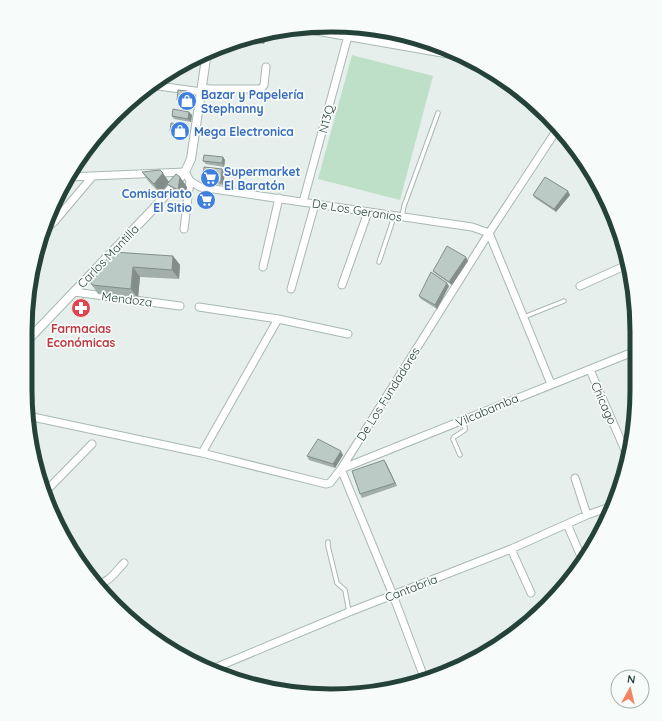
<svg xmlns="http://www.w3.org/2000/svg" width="662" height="721" font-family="Quicksand,sans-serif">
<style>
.pitch{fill:#bfe0c8}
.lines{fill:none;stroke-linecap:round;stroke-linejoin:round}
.service-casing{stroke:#a8b8b2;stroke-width:5.5}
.minor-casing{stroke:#a8b8b2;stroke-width:9}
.tertiary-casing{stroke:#a8b8b2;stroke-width:10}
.service{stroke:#fff;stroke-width:3.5}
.minor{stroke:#fff;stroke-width:7}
.tertiary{stroke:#fff;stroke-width:8}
.wall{fill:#a1aea9}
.shaded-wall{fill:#838d89}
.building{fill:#bbcac4;stroke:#838d89}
.labels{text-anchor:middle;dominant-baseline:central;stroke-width:3.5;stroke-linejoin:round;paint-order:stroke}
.shop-label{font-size:12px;font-weight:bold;fill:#366cbe;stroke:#f7fbf9;text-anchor:start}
.street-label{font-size:12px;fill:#24423a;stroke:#f7fbf9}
.health-label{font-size:12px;font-weight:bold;fill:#be3a42;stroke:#f7fbf9}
.rim{fill:none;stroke:#24423a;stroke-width:5}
</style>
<rect width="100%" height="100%" fill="#e6efeb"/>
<!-- pitch -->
<path class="pitch" d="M 352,55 L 433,76 L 400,200 L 318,179 Z"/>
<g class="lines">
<defs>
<path id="service" d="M 402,216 L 404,206 L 438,113
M 379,262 L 392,223 L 393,216
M 524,317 L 564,301
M 460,455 L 453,439 L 454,437 L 465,430 L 465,427 L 461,421
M 328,542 L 328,546 L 337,583 L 345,590 L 349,612"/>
<path id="minor" d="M 151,85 L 202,92
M 203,88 L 210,89 L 261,89 L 264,85 L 266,67
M 68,177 L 185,172 L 190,181 L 200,187 L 472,227 L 489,233 L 551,384
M 303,202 L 348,36
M 184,229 L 190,181
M 43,231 L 54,222 L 92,177
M 263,267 L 279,198
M 342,285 L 368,212
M 580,286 L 629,264
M 291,289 L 315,204
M 74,292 L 180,306
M 199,307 L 278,319 L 348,334
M 590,370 L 628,457
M 28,416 L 202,453 L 326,484 L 330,483 L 341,469 L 489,233 L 558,128
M 202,453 L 278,319
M 341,469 L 633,352
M 341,469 L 393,595 L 425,680
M 575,478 L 587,515
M 45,492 L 92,444
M 567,524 L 583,561
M 511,549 L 531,593
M 95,583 C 107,586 116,571 124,563
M 210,670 L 349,612 L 511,549 L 587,515 L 613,506"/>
<path id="tertiary" d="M 302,28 L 462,56
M 27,341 L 155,207 L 185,172 L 191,159 L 207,52"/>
</defs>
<!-- service casing -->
<use href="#service" class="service-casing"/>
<!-- minor casing -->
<use href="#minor" class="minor-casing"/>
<!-- tertiary casing -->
<use href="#tertiary" class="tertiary-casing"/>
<!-- service -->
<use href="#service" class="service"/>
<!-- minor -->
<use href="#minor" class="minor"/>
<!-- tertiary -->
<use href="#tertiary" class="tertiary"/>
</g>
<!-- wall -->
<path class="wall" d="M 267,32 L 264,44 L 242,40 Z
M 192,96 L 195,99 L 194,105 L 179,103 L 177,100 Z
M 189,112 L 192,115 L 191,122 L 174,119 L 172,116 Z
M 185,125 L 188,129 L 187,136 L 172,134 L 170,131 Z
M 223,157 L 225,160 L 224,167 L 206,164 L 203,161 Z
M 142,172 L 169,181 L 180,177 L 187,187 L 185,199 L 174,193 L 168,184 L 161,194 L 149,182 Z
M 225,173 L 223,185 L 205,183 L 203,180 Z
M 533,195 L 570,195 L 556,212 L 535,198 Z
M 173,256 L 180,265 L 179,279 L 140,277 L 138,298 L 98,294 L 92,285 L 90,280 Z
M 468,261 L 452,285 L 436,274 L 433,271 Z
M 449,286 L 437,309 L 421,299 L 419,296 Z
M 86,302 L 84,314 L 73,313 L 71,309 Z
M 343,455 L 335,468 L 309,460 L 307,456 Z
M 386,463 L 397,486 L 362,498 L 360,494 Z"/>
<!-- shaded-wall -->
<path class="shaded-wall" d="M 267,32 L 264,44 L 262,41 L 264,33 Z
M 192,96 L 195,99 L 194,105 L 192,102 Z
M 189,112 L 192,115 L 191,122 L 188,119 Z
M 185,125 L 188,129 L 187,136 L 184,133 Z
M 223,157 L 225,160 L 224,167 L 222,163 Z
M 222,169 L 225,173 L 223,185 L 221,182 Z
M 163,173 L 169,182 L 161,194 L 154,184 Z
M 180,177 L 187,187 L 185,199 L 178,190 Z
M 568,191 L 570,195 L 556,212 L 554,209 Z
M 173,256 L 180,265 L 179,279 L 172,270 Z
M 466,257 L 468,261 L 452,285 L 449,282 Z
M 133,267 L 140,277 L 138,298 L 131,289 Z
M 447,283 L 449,286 L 437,309 L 435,305 Z
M 83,298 L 86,302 L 84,314 L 82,311 Z
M 341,451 L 343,455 L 335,468 L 333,464 Z
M 384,460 L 386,463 L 397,486 L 395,483 Z"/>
<!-- building -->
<path class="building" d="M 264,33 L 262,41 L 248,38 Z
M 178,90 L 187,91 L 192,96 L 192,102 L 177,100 Z
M 173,109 L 189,112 L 188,119 L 172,116 Z
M 171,123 L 185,125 L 184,133 L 170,131 Z
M 204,155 L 223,157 L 222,163 L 203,161 Z
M 204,167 L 222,169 L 221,182 L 203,180 Z
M 160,170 L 163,173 L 154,184 L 142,172 Z
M 176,174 L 180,177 L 178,190 L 167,184 Z
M 545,177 L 568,191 L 554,209 L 533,195 Z
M 447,246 L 466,257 L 449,282 L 433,271 Z
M 113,252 L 173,256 L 172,270 L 133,267 L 131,289 L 92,285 L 90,280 Z
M 431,272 L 447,283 L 435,305 L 419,296 Z
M 83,298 L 82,311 L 71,309 L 77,300 Z
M 318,439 L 341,451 L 333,464 L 307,456 Z
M 384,460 L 395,483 L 360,494 L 352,471 Z"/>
<!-- icons -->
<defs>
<symbol id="shop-disc" viewBox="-11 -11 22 22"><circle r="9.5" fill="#3f7fe0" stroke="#f7fbf9"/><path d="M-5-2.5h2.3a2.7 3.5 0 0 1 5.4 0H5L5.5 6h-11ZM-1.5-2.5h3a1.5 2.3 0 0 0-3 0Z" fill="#fff"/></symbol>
<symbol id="supermarket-disc" viewBox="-11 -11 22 22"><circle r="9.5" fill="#3f7fe0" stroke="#f7fbf9"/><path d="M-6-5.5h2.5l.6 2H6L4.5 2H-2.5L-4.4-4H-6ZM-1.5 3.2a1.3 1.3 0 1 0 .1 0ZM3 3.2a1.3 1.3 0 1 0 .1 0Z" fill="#fff"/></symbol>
<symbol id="pharmacy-disc" viewBox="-11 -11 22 22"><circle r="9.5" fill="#e0444e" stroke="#f7fbf9"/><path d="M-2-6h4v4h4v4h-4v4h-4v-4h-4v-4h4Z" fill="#fff"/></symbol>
</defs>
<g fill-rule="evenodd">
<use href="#shop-disc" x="176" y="90" width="22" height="22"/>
<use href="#shop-disc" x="169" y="120" width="22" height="22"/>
<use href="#supermarket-disc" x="199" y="167" width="22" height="22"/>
<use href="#supermarket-disc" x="195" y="189" width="22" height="22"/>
<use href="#pharmacy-disc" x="70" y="297" width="22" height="22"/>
</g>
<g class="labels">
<!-- shop labels -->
<g class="shop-label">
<text x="201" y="94">Bazar y Papelería<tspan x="201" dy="14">Stephanny</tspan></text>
<text x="194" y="131">Mega Electronica</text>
<text x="224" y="171">Supermarket<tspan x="224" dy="14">El Baratón</tspan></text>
<text x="192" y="193" text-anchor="end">Comisariato<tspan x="192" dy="14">El Sitio</tspan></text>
</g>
<!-- street labels -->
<g class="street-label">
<text transform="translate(326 119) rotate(-75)">N13Q</text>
<text transform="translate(357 210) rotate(9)">De Los Geranios</text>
<text transform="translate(108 256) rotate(-46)">Carlos Mantilla</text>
<text transform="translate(127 299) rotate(7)">Mendoza</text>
<text transform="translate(388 394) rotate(-58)">De Los Fundadores</text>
<text transform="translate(604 403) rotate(66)">Chicago</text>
<text transform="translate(487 410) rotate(-23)">Vilcabamba</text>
<text transform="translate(411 588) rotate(-21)">Cantabria</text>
</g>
<!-- health labels -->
<g class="health-label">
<text x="81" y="328">Farmacias<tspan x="81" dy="14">Económicas</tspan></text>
</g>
</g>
<!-- crop -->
<path d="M0 0H662V721H0ZM331 32H331A299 299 0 0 1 630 331V390A299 299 0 0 1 331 689H331A299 299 0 0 1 32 390V331A299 299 0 0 1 331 32Z" fill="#f7fbf9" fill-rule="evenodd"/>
<path class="rim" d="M331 32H331A299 299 0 0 1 630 331V390A299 299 0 0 1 331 689H331A299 299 0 0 1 32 390V331A299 299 0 0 1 331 32Z"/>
<!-- north arrow -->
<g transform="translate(630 689) rotate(8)"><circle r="19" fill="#f7fbf9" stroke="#a3b1ad"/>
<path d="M0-3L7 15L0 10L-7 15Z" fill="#f4845f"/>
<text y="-6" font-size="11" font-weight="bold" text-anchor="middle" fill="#24423a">N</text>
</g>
</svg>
